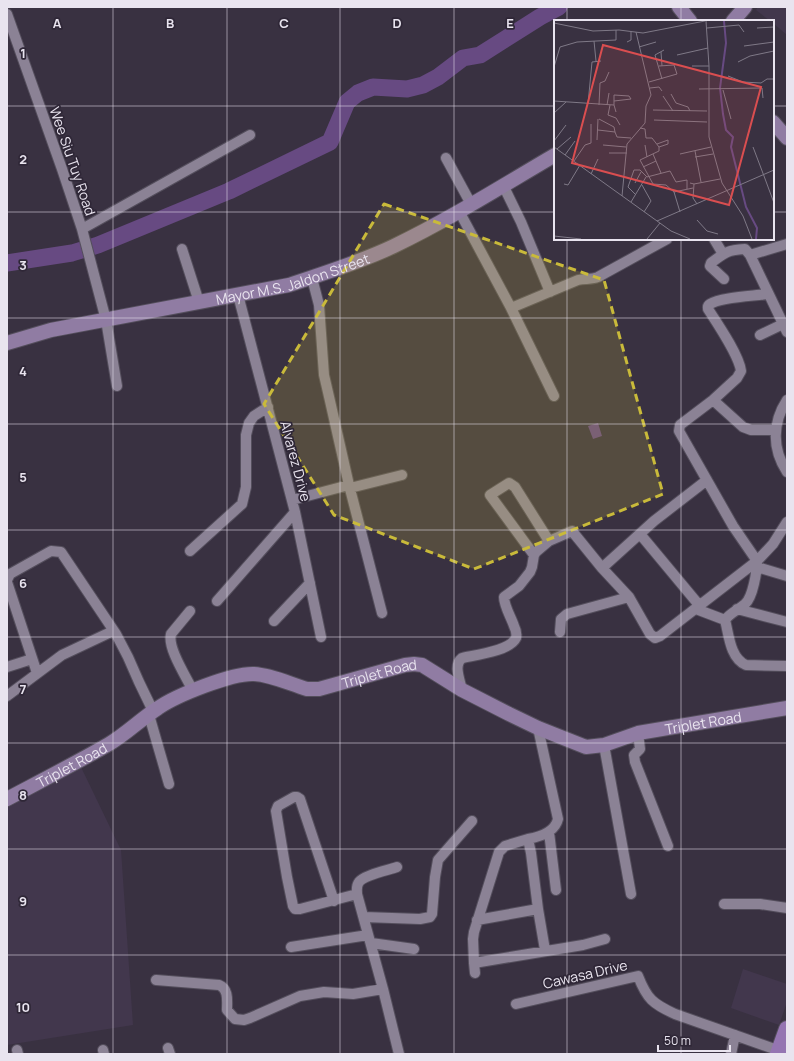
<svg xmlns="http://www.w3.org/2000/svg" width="794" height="1061" font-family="Manrope,sans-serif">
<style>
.built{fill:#42374d}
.water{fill:#674a82}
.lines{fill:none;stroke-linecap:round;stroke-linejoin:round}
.river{stroke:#674a82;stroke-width:17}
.street-casing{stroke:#544e5c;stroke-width:12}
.secondary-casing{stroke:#544e5c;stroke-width:16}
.primary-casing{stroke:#544e5c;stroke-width:18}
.street{stroke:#8b8295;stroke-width:10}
.secondary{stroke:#907ca3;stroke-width:14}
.primary{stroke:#9575b2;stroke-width:16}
.marked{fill:#c9ba3a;fill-opacity:0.2;stroke:#c9ba3a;stroke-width:3;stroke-dasharray:8 5;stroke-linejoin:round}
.grid{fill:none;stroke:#e9e4ef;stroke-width:1;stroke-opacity:0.55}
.labels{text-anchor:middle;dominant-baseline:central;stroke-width:3.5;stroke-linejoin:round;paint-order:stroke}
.street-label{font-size:14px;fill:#e9e4ef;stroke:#2f2737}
.inset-river{fill:none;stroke:#674a82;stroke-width:2}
.inset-road{fill:none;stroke:#7f7987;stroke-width:1}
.view{fill:#da4e50;fill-opacity:0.15;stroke:#da4e50;stroke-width:2}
.inset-edge{fill:none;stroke:#e9e4ef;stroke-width:2}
.grid-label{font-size:13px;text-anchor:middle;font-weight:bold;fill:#e9e4ef;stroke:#2f2737;stroke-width:3.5;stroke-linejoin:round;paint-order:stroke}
</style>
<rect width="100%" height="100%" fill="#393141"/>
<!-- built -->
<path class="built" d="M 758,7 L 787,7 L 787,35 L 773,23 L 773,21 L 770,21 L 756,10 Z
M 80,765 L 121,850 L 133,1025 L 7,1045 L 7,803 Z
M 743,969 L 787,984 L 787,1002 L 779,1025 L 731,1008 Z"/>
<!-- water -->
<path class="water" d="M 598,423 L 602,436 L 593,439 L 588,426 Z"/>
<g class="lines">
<!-- river -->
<path class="river" d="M 7,263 L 72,253 L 98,245 L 229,191 L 330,142 L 347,102 L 358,93 L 373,87 L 407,89 L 423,85 L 438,77 L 463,58 L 480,55 L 540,17 L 559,7"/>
<defs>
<path id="street" d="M 7,14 L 62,169 L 82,229 L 106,320 L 117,386
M 446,158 L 471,204
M 503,185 L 521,222 L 550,292
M 459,211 L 511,308 L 554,396
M 82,229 L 250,135
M 714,239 L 723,254
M 182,249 L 199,302
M 750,255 L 787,332
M 312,278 L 319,305 L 324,375 L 330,401 L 349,485 L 382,613
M 724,279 L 710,266 L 711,263 C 724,253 727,250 745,249 L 750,255 L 787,244
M 767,294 C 754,296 721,297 710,304 C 707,306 708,306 708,309 C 717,323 739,355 741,371 L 737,378 L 713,400 L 680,425 L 679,431 L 733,526 L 757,561 C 757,571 753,597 745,604 C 738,610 730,613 725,620 C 729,635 730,658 746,665 L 787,666
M 238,295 L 295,512 L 321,637
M 511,308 L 578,280 C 585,278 591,280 598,277 L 667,239
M 760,335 L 783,324
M 713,400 L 743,427 L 751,430 L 775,430
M 787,400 C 772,423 772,449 787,472
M 350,488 L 402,475
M 292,500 L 349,485
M 640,534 L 699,605
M 190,551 L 242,504 L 246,487 L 246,435 L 249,423 L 254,416 L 268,407
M 534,555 L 490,495 L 509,483 L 515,487 L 549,541
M 757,567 L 787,576
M 602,568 L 654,521 L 707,480
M 7,580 L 10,574 L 51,551 L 61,552 L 116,634 L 128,657 L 139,682 L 153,711
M 7,582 L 37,673
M 217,601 L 295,512
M 696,609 L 725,620
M 737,609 L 787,622
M 190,611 L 171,634 C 167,648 187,678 193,691
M 274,621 L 310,583
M 560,632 L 561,619 L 567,614 L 629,597
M 7,667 L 32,659
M 462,690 C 460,680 453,665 462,658 C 475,655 510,651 516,638 C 517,634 516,630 514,626 C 511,617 504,606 504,597 L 519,586 L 530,572 L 532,567 L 534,555 L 536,552 L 549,541 L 572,531 L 602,568 L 629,597 L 650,634 L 655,638 L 660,636 L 757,561 L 773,544 L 787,522
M 7,696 L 62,655 L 113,631
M 149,715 L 169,784
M 538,728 L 558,819 C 555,832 539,837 528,839 L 531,853 L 538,909 L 545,950
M 638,733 L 640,749 L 634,755 L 635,762 L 668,846
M 604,745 L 631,894
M 549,832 L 556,890
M 397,867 C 389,870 364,875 359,882 C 356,886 357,889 357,894 L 383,989 L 399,1054
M 334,901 L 300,799 L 297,797 L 294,797 L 278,806 L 276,811 L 287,877 L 293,906 L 295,909 L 300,909 L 357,894
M 724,904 L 760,904 L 787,908
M 364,917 L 420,919 L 430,917 L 432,914 L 435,877 L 438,860 L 472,821
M 477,920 L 538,909
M 371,943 L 414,949
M 291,947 L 368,935
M 474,963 L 473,939 L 474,932 L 499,852 L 505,846 L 528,839
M 475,973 L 474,963 L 583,945 L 605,939
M 156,980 L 219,985 C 229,989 227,1001 227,1010 L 235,1019 L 244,1020 L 250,1018 L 300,996 L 324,992 L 353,994 L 383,989
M 516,1004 L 638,976 C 647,999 653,1004 675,1014 L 780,1051
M 168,1048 L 170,1054
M 17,1050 L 18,1054
M 103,1050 L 104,1054
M 731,1054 L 735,1035"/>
<g id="secondary">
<path d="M 679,7 L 690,21"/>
<path d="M 733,21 L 745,7"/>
<path d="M 773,122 L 787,138"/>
<path id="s1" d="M 7,343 L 51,330 L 289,285 C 324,273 361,262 394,246 C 450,219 502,186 555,155"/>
<path id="s2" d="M 7,799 C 41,781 76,763 109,744 C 126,734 141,719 158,708 C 177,695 232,673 254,674 C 272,675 290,684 307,689 L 319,689 L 405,665 L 414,664 L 422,665 L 462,690 L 509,714 L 538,728 L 586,747 L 604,745 L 638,733 L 787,708"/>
</g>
<path id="primary" d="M 778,1054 L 787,1029"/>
</defs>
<!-- street casing -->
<use href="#street" class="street-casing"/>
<!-- secondary casing -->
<use href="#secondary" class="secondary-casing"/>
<!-- primary casing -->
<use href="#primary" class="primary-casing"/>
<!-- street -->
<use href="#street" class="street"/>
<!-- secondary -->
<use href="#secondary" class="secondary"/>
<!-- primary -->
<use href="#primary" class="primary"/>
</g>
<!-- marked area -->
<path class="marked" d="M 384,204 L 604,280 L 663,494 L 474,569 L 334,515 L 264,404 Z"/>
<!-- grid -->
<path class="grid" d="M 113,7 L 113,1054M 227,7 L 227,1054M 340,7 L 340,1054M 454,7 L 454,1054M 567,7 L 567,21M 681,7 L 681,21M 7,106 L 555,106M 773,106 L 787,106M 7,212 L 555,212M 773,212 L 787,212M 567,239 L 567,1054M 681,239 L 681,1054M 7,318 L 787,318M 7,424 L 787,424M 7,530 L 787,530M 7,637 L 787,637M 7,743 L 787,743M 7,849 L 787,849M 7,955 L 787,955"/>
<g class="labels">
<!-- street labels -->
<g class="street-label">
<text transform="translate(73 161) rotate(71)">Wee Siu Tuy Road</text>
<text stroke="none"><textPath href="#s1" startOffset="293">Mayor M.S. Jaldon Street</textPath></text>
<text transform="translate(296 461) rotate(75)">Alvarez Drive</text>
<text stroke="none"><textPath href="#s2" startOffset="409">Triplet Road</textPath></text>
<text stroke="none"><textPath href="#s2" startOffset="757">Triplet Road</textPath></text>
<text stroke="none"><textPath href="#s2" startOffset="73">Triplet Road</textPath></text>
<text transform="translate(585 974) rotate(-13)">Cawasa Drive</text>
</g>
</g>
<!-- overview -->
<g transform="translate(554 20)">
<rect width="220" height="220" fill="#393141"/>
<path class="inset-river" d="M 170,1 L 172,23 L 166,68 L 169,94 L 172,110 L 179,117 L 177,127 L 192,187 L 203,208 L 202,219"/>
<path class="inset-road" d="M 152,1 L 155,46 L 155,117 L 168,163 L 189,196 L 198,219M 0,3 L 39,11 L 65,10 L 89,13 L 151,1M 153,8 L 185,5 L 190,12M 203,8 L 220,7M 40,21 L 42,41M 73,22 L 77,20 L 77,11M 190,26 L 220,22M 85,27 L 102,22M 107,32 L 108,46M 123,35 L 154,28M 184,42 L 196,36 L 220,31M 138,46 L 155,46M 0,47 L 6,27 L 23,22 L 62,20 L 62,10M 174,56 L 189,62 L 207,63 L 213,59 L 220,59M 108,59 L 101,35 L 110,30M 95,62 L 123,54 L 120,45 L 105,46M 96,68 L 105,67 L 108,71M 145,69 L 208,68 L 209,78M 169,70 L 177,99M 117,74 L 122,83 L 134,87 L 136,91M 109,76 L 119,91M 0,81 L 60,85M 60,81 L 77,79 L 75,76 L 60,75 L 60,85 L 62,92M 34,84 L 38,42 L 47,41M 45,85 L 46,63 L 51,61 L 55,52M 53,85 L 55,73M 56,85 L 54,95 L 62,98 L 66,105M 99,90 L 153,91M 0,93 L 12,82M 45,99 L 60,107 L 61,112M 100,100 L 153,102M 86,108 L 91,109 L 92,118 L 98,118 L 105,127M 44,110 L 61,112 L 63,117 L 77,118M 43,120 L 44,99M 0,121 L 12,105M 103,124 L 114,120 L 114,124 L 105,127M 49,125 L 72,127M 91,125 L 93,137M 0,127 L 117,211 L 136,219M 105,127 L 105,131 L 86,140 L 99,164 L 112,165 L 120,172 L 126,192M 199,127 L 210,156M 3,129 L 17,117M 141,131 L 147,162M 55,133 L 73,133M 99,134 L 107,153M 126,134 L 157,127M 11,135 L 21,121M 141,137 L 159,134M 20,141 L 31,125 L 37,123 L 37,104M 89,147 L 102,141M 37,154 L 44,139M 210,156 L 220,183M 81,163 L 87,152M 136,163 L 140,164 L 139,178 L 143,184M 10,164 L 14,165 L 26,145M 140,164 L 166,159M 88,165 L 97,181 L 90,192M 120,172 L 139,168M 82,175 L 74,167 L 80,150 L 86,150 L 93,157 L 116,151 L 122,162 L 133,160 L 133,169M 68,176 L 73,124 L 91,103 L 92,86 L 97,75 L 82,12M 77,182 L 92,157M 143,200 L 153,211 L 164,214M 103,201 L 220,150M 0,216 L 27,219M 93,219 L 106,203"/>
<path class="view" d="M 49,25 L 207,67 L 175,185 L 18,143 Z"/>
<rect width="220" height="220" class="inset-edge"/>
</g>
<g class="grid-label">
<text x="57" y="28">A</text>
<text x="170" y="28">B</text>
<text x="284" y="28">C</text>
<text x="397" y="28">D</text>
<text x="510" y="28">E</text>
<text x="23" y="58">1</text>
<text x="23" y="164">2</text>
<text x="23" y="270">3</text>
<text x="23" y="376">4</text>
<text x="23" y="482">5</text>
<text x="23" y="588">6</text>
<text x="23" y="694">7</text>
<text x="23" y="800">8</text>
<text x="23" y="906">9</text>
<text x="23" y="1012">10</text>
</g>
<!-- border -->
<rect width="794" height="1061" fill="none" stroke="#e9e4ef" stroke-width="16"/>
<!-- scale -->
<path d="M658 1045v6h72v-6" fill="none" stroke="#e9e4ef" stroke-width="2"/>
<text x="664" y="1045" font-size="12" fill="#e9e4ef" stroke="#2f2737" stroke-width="3" paint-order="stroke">50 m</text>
</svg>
